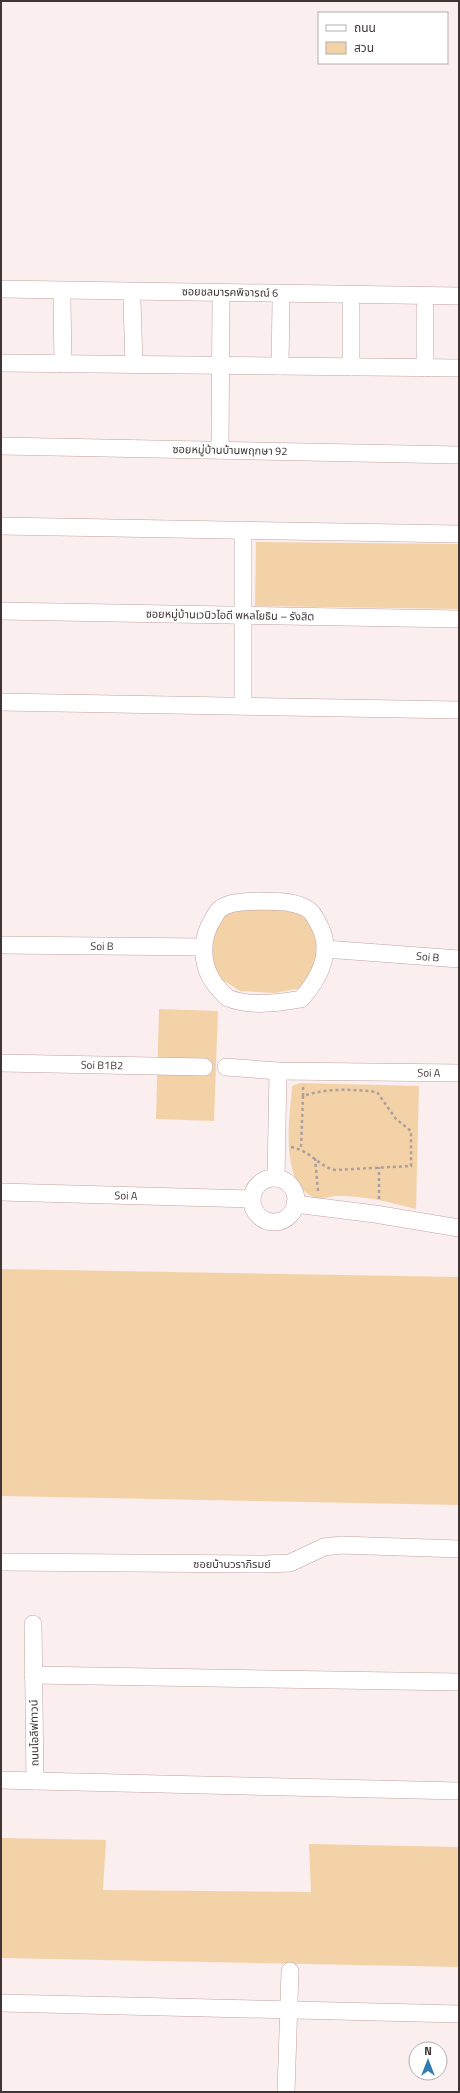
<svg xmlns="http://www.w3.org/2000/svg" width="460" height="2093" font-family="'Titillium Web','Noto Sans Thai',sans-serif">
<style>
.green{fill:#f3d2a8}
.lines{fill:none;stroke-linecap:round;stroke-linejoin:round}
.street-casing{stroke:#c0a3a2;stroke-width:18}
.path{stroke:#ac9f9f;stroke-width:2.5;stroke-dasharray:3 3;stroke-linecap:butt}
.street{stroke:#fff;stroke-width:17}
.labels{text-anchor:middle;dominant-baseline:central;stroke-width:3.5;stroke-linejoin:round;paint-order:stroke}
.street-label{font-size:11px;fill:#403434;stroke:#fff}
</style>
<rect width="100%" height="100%" fill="#fbeeee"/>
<!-- green -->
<path class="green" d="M 256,542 L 459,544 L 459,609 L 255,606 Z
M 275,908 C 315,915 309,915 322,951 L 302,988 L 274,993 L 240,991 L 223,980 L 214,970 L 208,935 L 222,911 Z
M 159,1009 L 218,1011 L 214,1121 L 156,1119 Z
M 300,1083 L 419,1086 L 416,1209 C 389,1202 363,1195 335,1196 C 329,1197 318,1200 313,1197 C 279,1181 290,1117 292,1086 Z
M 1,1269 L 459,1277 L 459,1505 L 1,1496 Z
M 1,1838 L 106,1840 L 103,1890 L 311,1892 L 309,1844 L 459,1847 L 459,1967 L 1,1958 Z"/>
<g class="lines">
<defs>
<g id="street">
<path d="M 1,289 L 459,296"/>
<path d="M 62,300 L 63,364"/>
<path d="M 132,301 L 134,365"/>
<path d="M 351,306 L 351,367"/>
<path d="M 425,308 L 425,368"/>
<path d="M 1,363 L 459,368"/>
<path d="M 280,366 L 281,303"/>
<path d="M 1,446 L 459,455"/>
<path d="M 220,450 L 221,299"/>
<path d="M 1,526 L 459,534"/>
<path d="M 243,530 L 243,706"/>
<path d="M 1,611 L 459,619"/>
<path d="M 1,702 L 459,710"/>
<path d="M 258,901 C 275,902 295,900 309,910 C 313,913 316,919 318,923 C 334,950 320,978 301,999 C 278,1003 250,1007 228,998 C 225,996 222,992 219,989 C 201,970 199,941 213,919 C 215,916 217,911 220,909 C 231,901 245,902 258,901 Z"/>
<path id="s1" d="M 1,945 L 203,947"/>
<path id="s2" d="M 325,949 L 459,959"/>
<path id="s3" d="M 1,1063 L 204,1067"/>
<path id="s4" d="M 226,1067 L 278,1071 L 459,1073"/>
<path d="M 276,1178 L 278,1071"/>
<circle cx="274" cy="1200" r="22"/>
<path id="s5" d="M 1,1192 L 252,1199"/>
<path d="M 295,1204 L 375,1214 L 459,1228"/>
<path d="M 1,1562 L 265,1564 L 290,1563 L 324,1547 L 341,1545 L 459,1549"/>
<path d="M 33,1675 L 459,1682"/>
<path d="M 1,1780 L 35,1781 L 33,1624"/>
<path d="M 35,1781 L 459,1791"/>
<path d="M 1,2003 L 459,2014"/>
<path d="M 286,2092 L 290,1971"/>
</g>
</defs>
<!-- street casing -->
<use href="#street" class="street-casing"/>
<!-- path -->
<path class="path" d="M 303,1096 L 303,1086
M 291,1147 C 311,1151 318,1166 335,1170 L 411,1166 L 411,1131 L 396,1119 L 377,1092 C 352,1089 327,1088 303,1096 L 301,1149
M 315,1158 L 318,1191
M 379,1199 L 379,1167"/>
<!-- street -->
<use href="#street" class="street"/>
</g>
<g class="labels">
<!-- street labels -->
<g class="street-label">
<text transform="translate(230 292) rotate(1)">ซอยชลมารคพิจารณ์ 6</text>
<text transform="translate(230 450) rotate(1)">ซอยหมู่บ้านบ้านพฤกษา 92</text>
<text transform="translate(230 615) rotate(1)">ซอยหมู่บ้านเวนิวไอดี พหลโยธิน – รังสิต</text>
<text stroke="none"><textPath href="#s1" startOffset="101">Soi B</textPath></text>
<text stroke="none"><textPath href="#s2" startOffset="103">Soi B</textPath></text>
<text stroke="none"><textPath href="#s3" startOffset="101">Soi B1B2</textPath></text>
<text stroke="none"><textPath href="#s4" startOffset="203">Soi A</textPath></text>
<text stroke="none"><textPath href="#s5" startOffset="125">Soi A</textPath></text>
<text x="232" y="1564">ซอยบ้านวราภิรมย์</text>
<text transform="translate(34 1733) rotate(-91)">ถนนไอลีฟทาวน์</text>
</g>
</g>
<!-- border -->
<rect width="460" height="2093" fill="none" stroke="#403434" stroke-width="4"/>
<!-- legend -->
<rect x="318" y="12" width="130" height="52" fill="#ffffff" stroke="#b3aeae"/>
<rect x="326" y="25" width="20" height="6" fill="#ffffff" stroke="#b3aeae"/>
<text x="354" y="32" font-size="12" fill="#403434">ถนน</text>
<rect x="326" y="42" width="20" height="12" fill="#f3d2a8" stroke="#b3aeae"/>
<text x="354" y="52" font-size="12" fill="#403434">สวน</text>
<!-- north arrow -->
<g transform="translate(428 2061)"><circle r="19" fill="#ffffff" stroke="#b3aeae"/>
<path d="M0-3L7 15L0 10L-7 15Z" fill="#327db0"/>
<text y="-6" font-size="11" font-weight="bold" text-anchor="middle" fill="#403434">N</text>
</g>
</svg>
